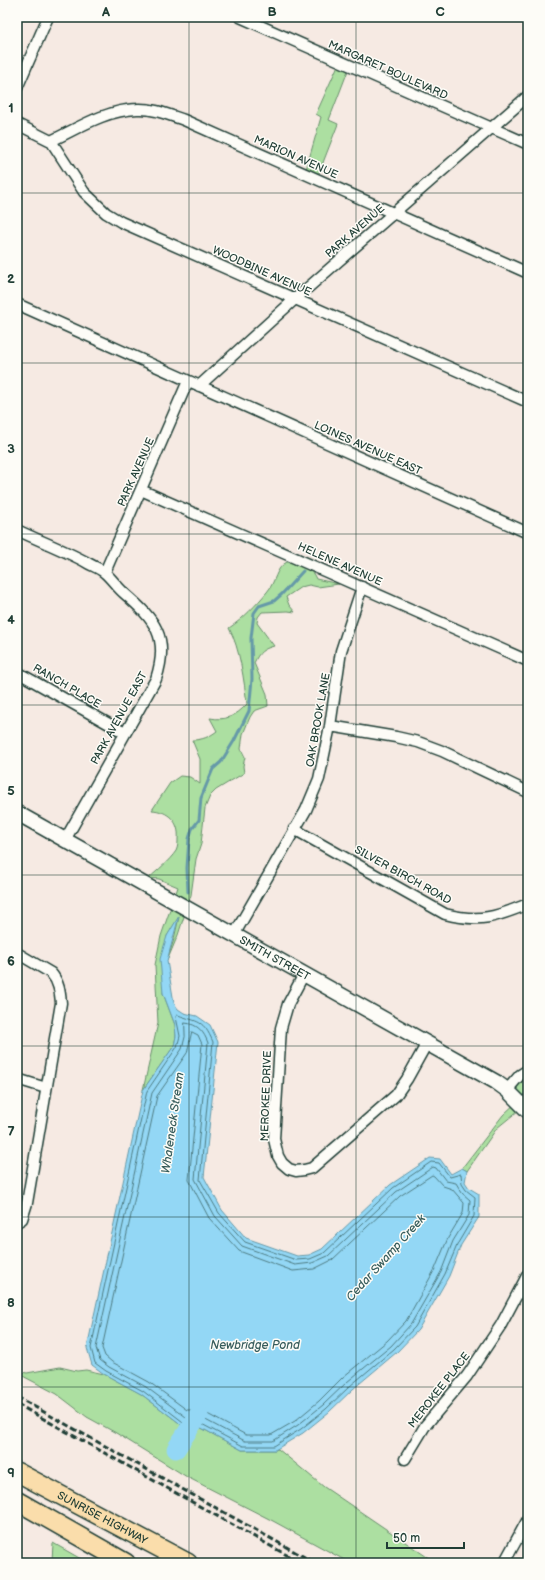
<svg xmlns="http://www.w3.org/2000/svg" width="545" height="1580" font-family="'Balsamiq Sans',sans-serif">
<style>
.green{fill:#acdfa1;stroke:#668e6a}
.water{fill:#93d7f5;stroke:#6599a8}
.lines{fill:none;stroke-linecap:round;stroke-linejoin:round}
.shore{stroke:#4d7b81;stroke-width:1}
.stream{stroke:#6599a8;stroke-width:3}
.river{stroke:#93d7f5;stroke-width:19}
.street-casing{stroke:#1f3d34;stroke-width:13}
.secondary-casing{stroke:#1f3d34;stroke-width:17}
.highway-casing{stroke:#1f3d34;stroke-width:21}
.street{stroke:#fdfcf7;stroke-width:10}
.secondary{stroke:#fdfcf7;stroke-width:14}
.highway{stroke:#faddab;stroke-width:18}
.rail{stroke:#1f3d34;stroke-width:3;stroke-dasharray:6 3;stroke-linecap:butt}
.grid{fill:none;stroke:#1f3d34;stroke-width:1;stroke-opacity:0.55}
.labels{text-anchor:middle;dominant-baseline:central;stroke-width:3;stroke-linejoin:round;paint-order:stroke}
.street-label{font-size:11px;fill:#1f3d34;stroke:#fdfcf7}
.water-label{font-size:12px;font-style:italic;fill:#365c5b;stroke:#fdfcf7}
.neatline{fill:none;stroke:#1f3d34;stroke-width:1.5}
.grid-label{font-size:13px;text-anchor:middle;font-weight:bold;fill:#1f3d34}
</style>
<rect width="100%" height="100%" fill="#f6eae3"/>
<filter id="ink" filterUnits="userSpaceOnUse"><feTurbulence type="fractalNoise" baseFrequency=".025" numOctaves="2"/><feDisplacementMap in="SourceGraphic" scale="8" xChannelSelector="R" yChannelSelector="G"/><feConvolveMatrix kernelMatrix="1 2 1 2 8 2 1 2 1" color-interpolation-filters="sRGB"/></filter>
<g filter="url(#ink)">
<!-- green -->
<path class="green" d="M 339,63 L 349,68 L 329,120 L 338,124 L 317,178 L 305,173 L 321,117 L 316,114 Z
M 287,562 C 299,562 312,568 316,579 L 339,584 L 318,587 L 309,585 L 301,587 L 286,597 L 289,605 L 295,612 L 288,611 L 262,612 L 258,617 L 257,623 L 274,646 C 263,649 259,652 254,663 L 267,694 L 268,706 L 254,711 L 250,717 L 243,734 L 241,749 L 245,757 L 243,766 L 244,773 L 216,790 L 210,796 L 205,808 L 201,844 L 196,859 L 191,895 L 178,935 L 167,961 L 174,939 L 179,917 L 167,936 L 163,993 L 175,1025 L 176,1036 L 174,1046 L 143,1090 L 158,1023 L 155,965 L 161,936 L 178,887 L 159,879 L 149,878 C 158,870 169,861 176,851 C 178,847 178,843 178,839 C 180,822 168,811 152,810 L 170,783 L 180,776 L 190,777 L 200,784 L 200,759 L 192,740 C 202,740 209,737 217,731 L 210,718 C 226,721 236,716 247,704 C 244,681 240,648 229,628 C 243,619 256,605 267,592 C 276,582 275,568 287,562 Z
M 528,1072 L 528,1109 L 524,1106 L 497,1128 L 467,1171 L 462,1168 L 503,1115 L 519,1100 L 510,1090 Z
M 60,1367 L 77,1371 L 86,1370 L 104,1374 L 141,1394 L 178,1422 L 187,1431 L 190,1431 L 194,1424 L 242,1450 L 275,1450 L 278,1449 L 324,1487 L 436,1563 L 350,1563 L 273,1521 L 187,1477 L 116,1433 L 87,1417 L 57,1394 L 17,1373 L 17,1371 L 27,1373 Z
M 53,1543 L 88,1563 L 50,1563 L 52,1561 Z"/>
<!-- water -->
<path class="water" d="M 179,916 L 167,961 L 174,1003 L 178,1009 L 184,1013 L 197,1016 L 210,1025 L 218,1042 L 204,1177 L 222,1210 L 246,1238 L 297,1256 L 309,1255 L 322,1249 L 390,1185 L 430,1158 L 440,1159 L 451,1174 L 462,1168 L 467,1171 L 465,1182 L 469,1188 L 479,1194 L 479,1217 L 461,1245 L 449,1276 L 418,1330 L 397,1352 L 353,1389 L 329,1412 L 303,1433 L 275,1450 L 242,1450 L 194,1424 L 189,1431 L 187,1431 L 178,1422 L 141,1394 L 104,1374 L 92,1365 L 87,1348 L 143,1090 L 174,1046 L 176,1036 L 175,1025 L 163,993 L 160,959 L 167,936 Z"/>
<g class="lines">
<!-- shore -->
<path class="shore" d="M 178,1015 C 199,1023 203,1019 213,1042 L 200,1180 L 219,1213 L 245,1242 L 296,1260 L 310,1259 L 324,1253 L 393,1188 L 431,1162 L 439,1163 L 450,1177 L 461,1174 L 462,1184 L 466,1190 L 475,1197 L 474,1216 L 458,1243 L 445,1274 L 415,1327 L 394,1349 L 350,1386 L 326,1409 L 301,1429 L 274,1446 L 243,1446 L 196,1421 L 192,1421 L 189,1425 L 187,1425 L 143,1391 L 106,1371 L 95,1363 L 91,1348 L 147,1091 L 177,1047 L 180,1036 L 176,1017 Z
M 185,1023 C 198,1024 204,1032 208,1043 L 195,1179 L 215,1216 L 242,1246 L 295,1265 L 312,1263 L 328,1256 L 396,1192 L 433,1167 L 436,1168 L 446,1181 L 456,1183 L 462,1193 L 470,1200 L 469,1215 L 453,1241 L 441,1272 L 411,1324 L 391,1346 L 347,1382 L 323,1405 L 298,1425 L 273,1441 L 245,1441 L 198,1416 L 193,1415 L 186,1417 L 146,1387 L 109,1367 L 100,1360 L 96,1348 L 152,1093 L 182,1049 L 185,1037 Z
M 192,1032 L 198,1035 L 202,1044 L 189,1180 L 209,1218 L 239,1251 L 293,1271 L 314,1269 L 332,1260 L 400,1196 L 432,1175 L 434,1176 L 443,1186 L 452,1189 L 464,1203 L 463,1213 L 448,1238 L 435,1269 L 406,1321 L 387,1341 L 343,1377 L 319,1401 L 295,1421 L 271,1435 L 246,1435 L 200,1410 L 187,1410 L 149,1382 L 112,1362 L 105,1356 L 102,1348 L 157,1096 L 187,1053 Z"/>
<!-- stream -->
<path class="stream" d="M 188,892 L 187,868 L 189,839 L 192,829 L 199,820 L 201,798 L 213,769 L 221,762 L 234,741 L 249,711 L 252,679 L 251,638 L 254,613 L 259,606 L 274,601 L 282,594 L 303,571"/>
<!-- river -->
<path class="river" d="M 176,1449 L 199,1414"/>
<defs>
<path id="street" d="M 240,17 L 528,144
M 17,88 L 48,17
M 17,124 L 51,141 L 84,192 L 106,213 L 121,222 L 528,402
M 51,141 C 78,128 106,110 137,109 C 153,108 169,115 184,120 L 528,273
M 17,304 L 528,533
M 199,386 L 295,299 L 528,96
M 141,490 L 528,661
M 17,530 C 40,541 64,550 86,562 C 92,566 100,568 105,573 C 112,579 117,587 124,593 C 155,620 170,637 156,679 L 65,840
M 105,572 L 188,381
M 17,672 L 125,733
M 330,726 L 396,737 L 418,742 L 442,751 L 528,792
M 294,829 L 445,914 C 480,923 496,917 528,904
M 234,935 L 306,810 L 319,779 L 330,726 L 341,651 L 362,587
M 17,953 L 51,973 C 59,982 60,992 61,1003 L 27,1203 L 22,1219 L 17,1222
M 304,974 L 288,1004 L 281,1028 L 274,1139 L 278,1156 L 282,1163 L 289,1169 L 296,1171 L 304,1170 L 312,1168 L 396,1095 L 407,1079 L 427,1043
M 17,1079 L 46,1088
M 507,1090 L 520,1075 L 528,1070
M 405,1459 L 425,1426 L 467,1376 L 501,1325 L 528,1274
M 504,1563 L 528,1519"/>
<g id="secondary">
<path id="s1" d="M 17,813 L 496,1082 L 507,1090 L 528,1111"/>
</g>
<g id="highway">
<path id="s2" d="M 17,1472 L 188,1563"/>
<path d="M 17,1501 L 126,1563"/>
</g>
</defs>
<!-- street casing -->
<use href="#street" class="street-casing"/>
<!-- secondary casing -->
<use href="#secondary" class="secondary-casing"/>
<!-- highway casing -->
<use href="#highway" class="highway-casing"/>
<!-- street -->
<use href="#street" class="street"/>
<!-- secondary -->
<use href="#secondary" class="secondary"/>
<!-- highway -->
<use href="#highway" class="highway"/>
<!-- rail -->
<path class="rail" d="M 17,1397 L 315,1563
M 17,1404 L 301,1563"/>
</g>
</g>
<!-- grid -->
<path class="grid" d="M 189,17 L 189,1563M 356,17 L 356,1563M 17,193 L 528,193M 17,363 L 528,363M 17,534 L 528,534M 17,705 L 528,705M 17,875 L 528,875M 17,1046 L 528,1046M 17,1217 L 528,1217M 17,1387 L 528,1387"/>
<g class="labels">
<!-- street labels -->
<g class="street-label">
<text transform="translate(388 70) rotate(24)">MARGARET BOULEVARD</text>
<text transform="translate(296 157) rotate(24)">MARION AVENUE</text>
<text transform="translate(355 231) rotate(-41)">PARK AVENUE</text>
<text transform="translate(262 271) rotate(24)">WOODBINE AVENUE</text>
<text transform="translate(368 448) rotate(24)">LOINES AVENUE EAST</text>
<text transform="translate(136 472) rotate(-66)">PARK AVENUE</text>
<text transform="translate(340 564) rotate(24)">HELENE AVENUE</text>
<text transform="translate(67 686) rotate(30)">RANCH PLACE</text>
<text transform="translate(119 718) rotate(-61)">PARK AVENUE EAST</text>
<text transform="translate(318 720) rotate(-80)">OAK BROOK LANE</text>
<text transform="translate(403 875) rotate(29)">SILVER BIRCH ROAD</text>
<text stroke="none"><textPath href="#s1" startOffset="296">SMITH STREET</textPath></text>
<text transform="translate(266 1096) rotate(-88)">MEROKEE DRIVE</text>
<text transform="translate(439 1390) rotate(-52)">MEROKEE PLACE</text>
<text stroke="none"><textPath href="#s2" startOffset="97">SUNRISE HIGHWAY</textPath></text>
</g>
<!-- water labels -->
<g class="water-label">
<text transform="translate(173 1123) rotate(-82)">Whaleneck Stream</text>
<text transform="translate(386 1258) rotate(-48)">Cedar Swamp Creek</text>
<text x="255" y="1345">Newbridge Pond</text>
</g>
</g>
<!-- margin -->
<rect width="545" height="1580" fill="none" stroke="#fdfcf7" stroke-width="44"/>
<!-- scale -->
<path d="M387 1542v6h77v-6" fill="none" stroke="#1f3d34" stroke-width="2"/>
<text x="393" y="1542" font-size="12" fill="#1f3d34" stroke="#fdfcf7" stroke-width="3" paint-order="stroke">50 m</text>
<rect x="22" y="22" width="501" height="1536" class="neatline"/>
<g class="grid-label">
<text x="106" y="16">A</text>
<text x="272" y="16">B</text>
<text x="440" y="16">C</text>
<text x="11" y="112">1</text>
<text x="11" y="283">2</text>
<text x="11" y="453">3</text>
<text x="11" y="624">4</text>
<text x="11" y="795">5</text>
<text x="11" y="965">6</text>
<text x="11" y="1136">7</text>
<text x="11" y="1307">8</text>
<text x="11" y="1477">9</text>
</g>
</svg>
